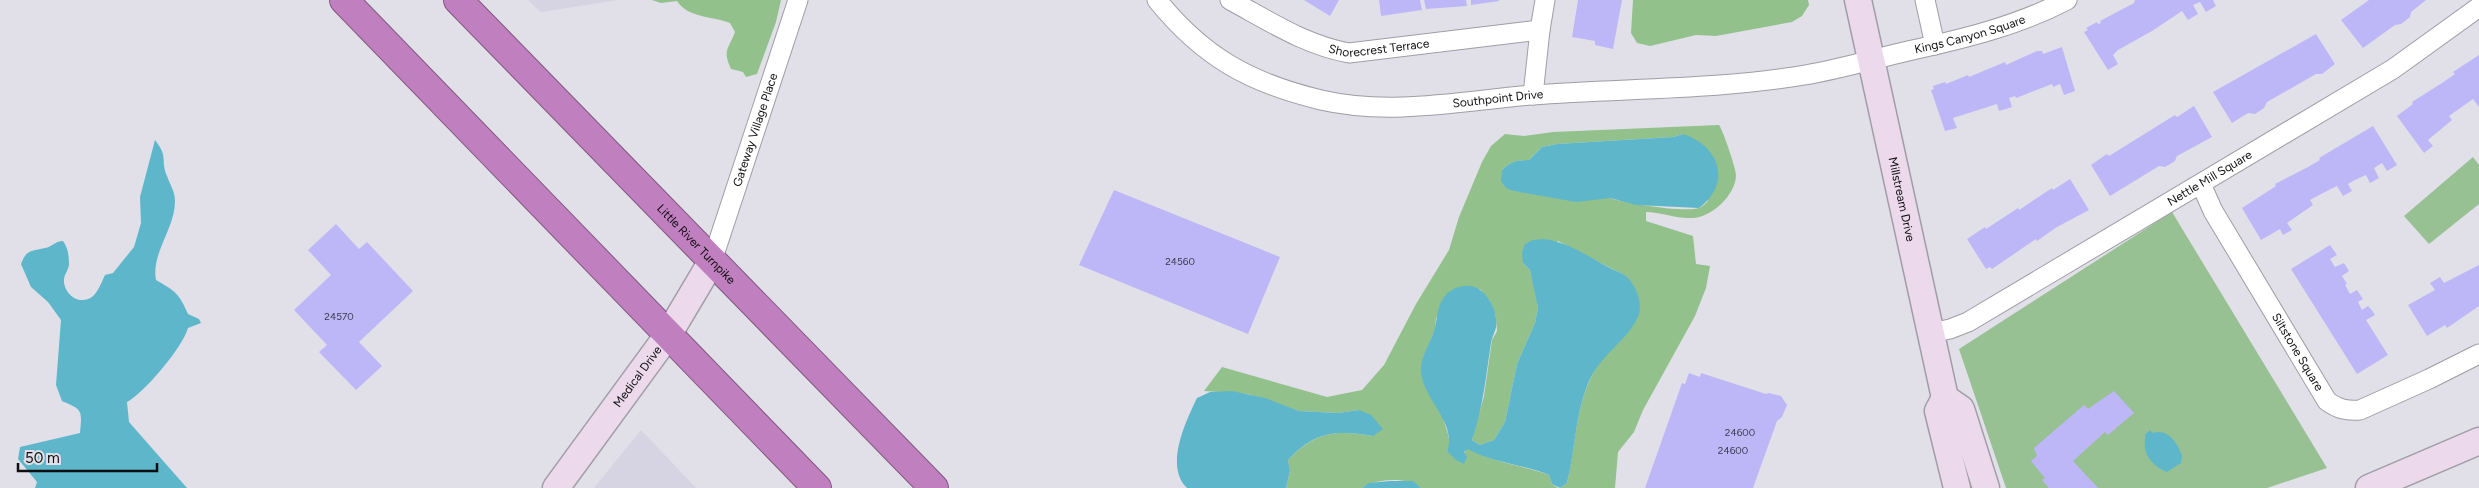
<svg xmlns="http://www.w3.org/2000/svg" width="2479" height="488" font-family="Figtree,sans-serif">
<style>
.built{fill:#d6d3e2}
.green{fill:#97c093}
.forest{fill:#92c18c;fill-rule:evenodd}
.water{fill:#5eb6cb}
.building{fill:#bdb7f7}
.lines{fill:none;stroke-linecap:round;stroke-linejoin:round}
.street-casing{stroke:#9f9da5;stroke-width:21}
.secondary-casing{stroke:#9f9da5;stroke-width:29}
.highway-casing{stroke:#825781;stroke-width:30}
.street{stroke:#fff;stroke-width:19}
.secondary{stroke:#ecd9ec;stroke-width:26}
.highway{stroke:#c07fbe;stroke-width:28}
.labels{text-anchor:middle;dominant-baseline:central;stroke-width:4;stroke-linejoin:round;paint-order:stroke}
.number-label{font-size:10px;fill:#3a384a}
.street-label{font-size:12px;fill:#0e0d10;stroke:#e1e0e8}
</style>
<rect width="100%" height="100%" fill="#e1e0e8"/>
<!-- built -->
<path class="built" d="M 528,0 L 618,0 L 541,12 Z
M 641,430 L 696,488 L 594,488 Z"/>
<!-- green -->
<path class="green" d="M 2473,157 L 2479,165 L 2479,204 L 2429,244 L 2404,216 Z
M 2172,212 L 2327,468 L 2267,488 L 2006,488 L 1959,349 Z"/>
<!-- forest -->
<path class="forest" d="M 652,0 L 781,0 L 776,22 L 757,74 L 746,77 L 743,72 L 731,69 C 722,49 729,49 735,32 L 730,23 C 712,16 688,18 677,1 L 661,3 Z
M 1633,0 L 1808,0 L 1809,5 L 1802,16 L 1792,22 L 1716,36 L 1696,35 L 1650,46 L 1637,43 L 1631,33 Z
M 1719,125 C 1723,130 1736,169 1736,175 C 1736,195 1711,218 1692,218 C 1677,219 1661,212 1646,212 L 1646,221 L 1693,236 L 1696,264 L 1710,266 L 1706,288 L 1695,316 L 1643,410 L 1634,432 L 1618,452 L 1615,488 L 1560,488 L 1567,483 C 1576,446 1575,404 1595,370 C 1606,351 1623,336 1637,319 L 1626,276 L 1558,241 L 1523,263 L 1530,270 L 1535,290 L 1538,308 L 1535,323 L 1517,364 L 1505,422 L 1494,440 L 1480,445 L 1472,440 L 1484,396 L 1492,340 L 1497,331 L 1496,317 L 1490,301 L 1480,289 L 1436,318 L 1435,329 L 1423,358 L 1448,434 L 1450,444 L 1447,451 L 1464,453 L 1468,448 C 1493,463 1522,465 1549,475 L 1552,484 L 1558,488 L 1421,488 C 1408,477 1377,478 1362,488 L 1286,488 L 1290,471 L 1288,460 C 1316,431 1336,430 1373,436 L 1359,410 L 1338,413 L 1299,411 L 1248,394 L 1204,391 L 1222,367 L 1327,397 L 1362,390 L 1384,365 L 1416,304 L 1449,250 L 1459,217 L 1482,162 L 1491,146 L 1505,134 L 1524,136 L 1553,132 ZM 1683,134 L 1708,201 C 1706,203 1702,207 1699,208 C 1686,213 1623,203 1610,198 L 1514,191 L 1502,170 C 1510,162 1517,160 1529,160 L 1542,147 L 1557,144 L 1673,137 Z"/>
<!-- water -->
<path class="water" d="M 1683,134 C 1720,146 1732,183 1699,208 L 1636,205 L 1610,198 L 1576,202 L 1514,191 L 1506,188 L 1501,181 L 1502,170 C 1510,162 1517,160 1529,160 L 1542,147 L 1557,144 L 1673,137 Z
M 155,140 C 169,158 160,159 167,176 C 170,185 175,191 175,201 C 175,229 151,253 156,280 C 175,291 179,293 188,314 L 199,319 L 201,323 L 188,328 C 183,347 144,393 127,402 L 129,422 L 187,488 L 35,488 L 37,482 L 18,459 L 20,447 L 80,433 C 82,410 83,410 62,401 L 56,385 L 61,320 L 48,302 L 31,287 L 21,264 C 26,250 31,251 45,248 C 52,247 55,241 63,241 C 68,248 69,256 69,264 C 69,269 65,273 64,279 C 63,289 72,301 83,300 C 96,300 100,285 105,275 L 113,273 L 134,247 L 141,223 L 140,197 Z
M 1544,239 C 1569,242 1588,257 1610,268 C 1615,271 1623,273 1627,277 C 1637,287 1644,306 1637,319 C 1625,343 1599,355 1587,386 C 1575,417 1575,451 1567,483 L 1560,488 L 1552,484 L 1549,475 C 1522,464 1493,463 1468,449 L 1464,452 L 1467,457 L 1464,464 L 1456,460 L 1447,451 C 1458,424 1422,398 1421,371 C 1420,358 1430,343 1434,331 C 1437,321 1437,311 1441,302 C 1446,292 1454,287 1465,286 C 1482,284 1494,303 1496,318 C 1498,329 1493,333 1491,343 C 1486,376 1483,408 1472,440 L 1480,445 L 1494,440 L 1505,422 L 1517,364 L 1535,323 L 1538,308 L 1530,270 L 1523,263 L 1522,252 L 1525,244 L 1533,240 Z
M 1232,391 L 1265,398 L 1299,411 L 1338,413 L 1359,410 L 1371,415 L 1383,429 L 1373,436 C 1336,430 1315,431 1288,460 L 1290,471 L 1286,488 L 1187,488 C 1164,466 1186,421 1197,398 L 1210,392 Z
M 2150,430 L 2153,433 C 2168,428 2178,444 2182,456 L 2181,463 L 2167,472 C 2158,469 2145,458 2145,447 C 2144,443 2146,439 2145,435 Z
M 1390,481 L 1413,481 L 1421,488 L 1362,488 L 1369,483 Z"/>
<!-- building -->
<path class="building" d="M 1304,0 L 1339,0 L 1330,16 Z
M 1379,0 L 1420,0 L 1422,10 L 1381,16 Z
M 1424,0 L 1466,0 L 1467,6 L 1426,9 Z
M 1471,0 L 1499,0 L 1499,1 L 1471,5 Z
M 1578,0 L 1622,0 L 1613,49 L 1595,45 L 1595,41 L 1572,37 Z
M 2135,0 L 2213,0 L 2216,6 L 2206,12 L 2200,2 L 2193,5 L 2198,14 L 2188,20 L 2182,11 L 2152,31 L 2118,50 L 2113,55 L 2118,64 L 2108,70 L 2084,32 L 2088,30 L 2086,28 L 2097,22 L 2098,24 L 2101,23 L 2100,21 L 2134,3 Z
M 2369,0 L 2426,0 L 2411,12 L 2410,17 L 2401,24 L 2395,25 L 2363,48 L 2341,20 Z
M 2316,34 L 2335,64 L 2322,74 L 2316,74 L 2267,102 L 2264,108 L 2255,114 L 2248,113 L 2232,123 L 2213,92 Z
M 2062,47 L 2075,91 L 2064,95 L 2060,84 L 2053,87 L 2052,84 L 2016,98 L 2015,96 L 2009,98 L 2012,107 L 1999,111 L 1997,104 L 1953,118 L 1957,128 L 1945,131 L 1931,90 L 1934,89 L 1933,86 L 1945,82 L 1946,84 L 1968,75 L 1969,77 L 2005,62 L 2006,65 L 2037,51 L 2042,51 L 2043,54 Z
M 2479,55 L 2479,107 L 2473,99 L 2449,116 L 2452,120 L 2428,140 L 2433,146 L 2424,153 L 2397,116 L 2413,104 L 2412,102 L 2442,83 L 2455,74 L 2453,72 Z
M 2194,106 L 2212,137 L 2177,156 L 2175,161 L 2165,167 L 2159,166 L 2110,196 L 2091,165 L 2107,154 L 2109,156 L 2175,115 L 2177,117 Z
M 2373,126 L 2397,165 L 2387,171 L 2382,163 L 2374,168 L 2379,178 L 2370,183 L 2366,175 L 2355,180 L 2348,184 L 2352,191 L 2343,196 L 2337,186 L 2323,193 L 2310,200 L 2313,205 L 2287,223 L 2292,230 L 2283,235 L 2280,229 L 2261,240 L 2242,208 L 2276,186 L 2275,184 L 2308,167 L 2320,160 L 2319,158 Z
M 2070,179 L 2089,210 L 2057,227 L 2037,241 L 2036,239 L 1992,269 L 1990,267 L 1986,269 L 1967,239 L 1985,227 L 1986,229 L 2018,208 L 2019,210 L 2052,188 L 2053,190 Z
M 1114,190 L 1280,257 L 1248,334 L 1079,265 Z
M 336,224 L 359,249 L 367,242 L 413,291 L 359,342 L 382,366 L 356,390 L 319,352 L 327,345 L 294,310 L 331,275 L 308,250 Z
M 2330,245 L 2337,255 L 2330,259 L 2335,267 L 2344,263 L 2349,271 L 2342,276 L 2347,284 L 2345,285 L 2350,294 L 2357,290 L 2363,299 L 2358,302 L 2362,310 L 2368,306 L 2371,309 L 2375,315 L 2366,320 L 2388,355 L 2357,374 L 2291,269 Z
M 2479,265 L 2479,306 L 2447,328 L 2445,325 L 2427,336 L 2408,305 L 2435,290 L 2430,283 L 2440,277 L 2444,283 Z
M 1689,373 L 1700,377 L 1701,373 L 1766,394 L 1769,393 L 1781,396 L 1787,405 L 1782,417 L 1777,421 L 1753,488 L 1645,488 L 1682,383 L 1685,384 Z
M 2114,391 L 2134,413 L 2108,435 L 2105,432 L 2073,461 L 2098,488 L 2049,488 L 2042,480 L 2045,478 L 2031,461 L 2037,456 L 2034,448 L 2084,405 L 2088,409 Z"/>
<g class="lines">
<defs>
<g id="street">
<path id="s1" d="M 1157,0 C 1203,57 1250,83 1321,100 C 1390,116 1462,101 1532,95 C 1623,88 1715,90 1805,75 C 1840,69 1874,59 1908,51 C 1963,39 2017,26 2067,0"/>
<path id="s2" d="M 1230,0 C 1269,21 1305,45 1349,53 L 1540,30"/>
<path d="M 1925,0 L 1935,45"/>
<path d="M 1533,95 L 1540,30 L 1545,0"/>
<path id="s3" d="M 2201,184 L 2213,211 L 2327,401 C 2338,409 2346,411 2360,410 L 2429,379 L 2479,354"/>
<path id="s4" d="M 712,261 L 798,0"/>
<path id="s5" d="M 1931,333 L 1950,329 L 1968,322 L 2393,69 L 2479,7"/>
</g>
<g id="secondary">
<path id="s6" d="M 1858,0 L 1945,398 L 1961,409 L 1986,488"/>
<path d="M 1945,398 L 1938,411 L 1957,488"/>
<path id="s7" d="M 556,488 L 668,335 L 712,261"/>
<path d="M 2369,488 L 2479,441"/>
</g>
<g id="highway">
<path d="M 344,0 L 817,488"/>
<path id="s8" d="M 458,0 L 934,488"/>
</g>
</defs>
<!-- street casing -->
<use href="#street" class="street-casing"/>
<!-- secondary casing -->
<use href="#secondary" class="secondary-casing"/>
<!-- highway casing -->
<use href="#highway" class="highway-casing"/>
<!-- street -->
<use href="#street" class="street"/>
<!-- secondary -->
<use href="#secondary" class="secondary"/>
<!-- highway -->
<use href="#highway" class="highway"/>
</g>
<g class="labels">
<!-- number labels -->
<g class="number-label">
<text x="1180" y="261">24560</text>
<text x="339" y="316">24570</text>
<text x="1740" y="432">24600</text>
<text x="1733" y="450">24600</text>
</g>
<!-- street labels -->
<g class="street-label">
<text stroke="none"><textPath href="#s1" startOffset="852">Kings Canyon Square</textPath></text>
<text stroke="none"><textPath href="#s2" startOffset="161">Shorecrest Terrace</textPath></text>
<text stroke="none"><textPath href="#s1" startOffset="374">Southpoint Drive</textPath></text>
<text stroke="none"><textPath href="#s4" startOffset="138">Gateway Village Place</textPath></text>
<text stroke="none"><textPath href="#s5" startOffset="320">Nettle Mill Square</textPath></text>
<text stroke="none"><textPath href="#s6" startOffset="204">Millstream Drive</textPath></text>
<text stroke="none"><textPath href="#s8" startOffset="341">Little River Turnpike</textPath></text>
<text stroke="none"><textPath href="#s3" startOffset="194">Siltstone Square</textPath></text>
<text stroke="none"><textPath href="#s7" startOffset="138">Medical Drive</textPath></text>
</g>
</g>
<!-- scale -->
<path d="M18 463v8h139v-8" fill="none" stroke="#0e0d10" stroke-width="2.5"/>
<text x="25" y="463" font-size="15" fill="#0e0d10" stroke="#e1e0e8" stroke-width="4" paint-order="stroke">50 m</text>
</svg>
